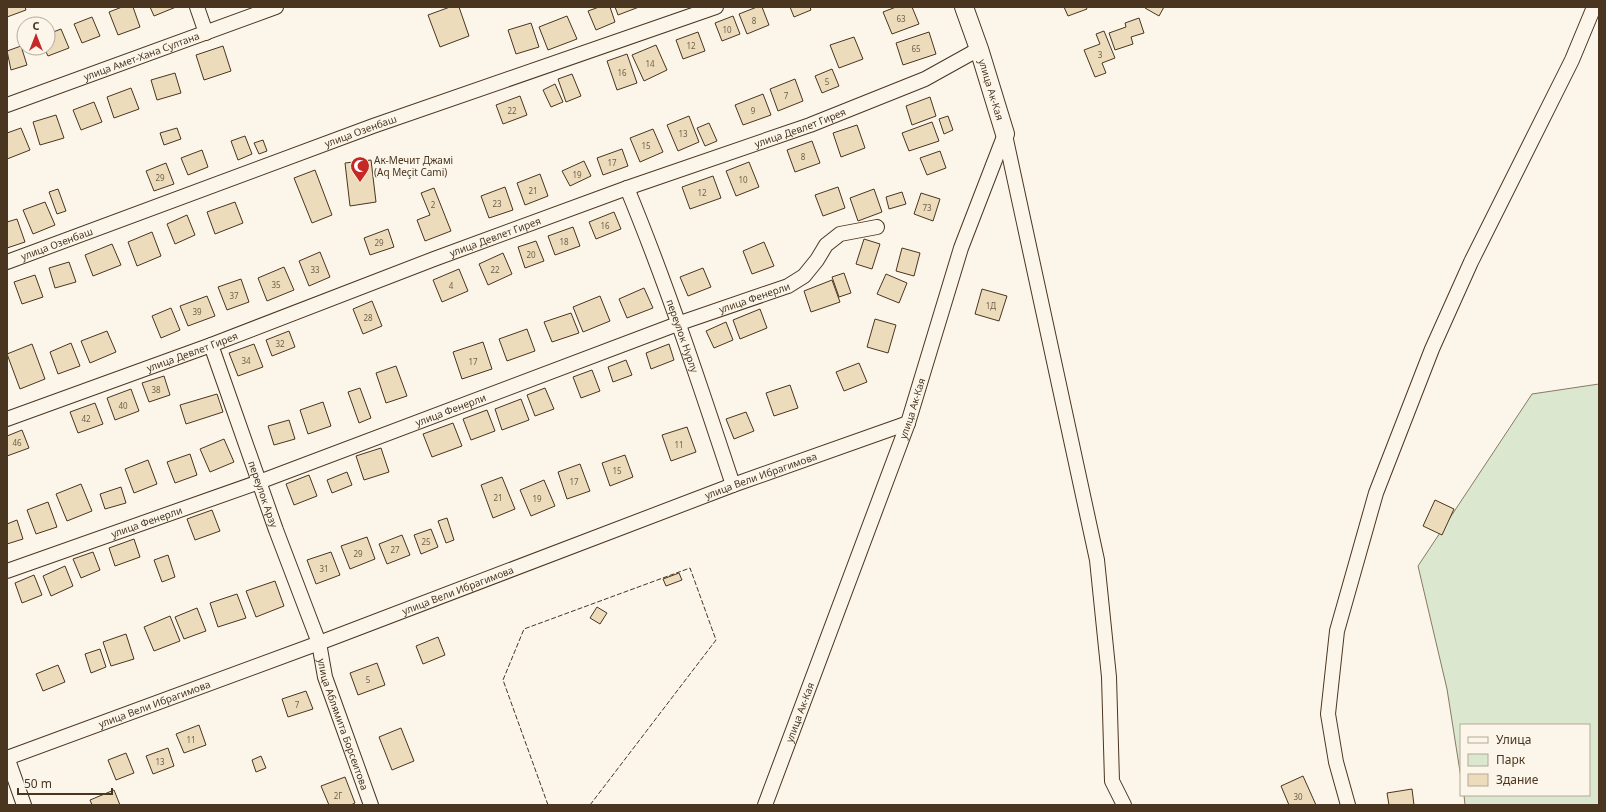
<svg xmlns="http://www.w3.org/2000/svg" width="1606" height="812" font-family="'Noto Sans',sans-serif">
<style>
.green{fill:#dce7d0;stroke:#887966}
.building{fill:#ecdcbc;stroke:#4a3520}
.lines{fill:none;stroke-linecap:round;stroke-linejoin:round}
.minor-casing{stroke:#4a3520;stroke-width:16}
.major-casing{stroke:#4a3520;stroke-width:20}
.minor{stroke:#fbf6e9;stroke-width:14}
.major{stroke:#fbf6e9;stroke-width:18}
.fence{stroke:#4a3520;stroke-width:1;stroke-dasharray:5 2;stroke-linecap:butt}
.labels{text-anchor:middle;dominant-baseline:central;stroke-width:3;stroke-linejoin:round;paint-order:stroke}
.number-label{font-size:8px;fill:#725f47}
.street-label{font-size:10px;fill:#4a3520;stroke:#fbf6e9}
.poi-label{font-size:10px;fill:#4a3520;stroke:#fbf6e9;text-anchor:start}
</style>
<rect width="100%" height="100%" fill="#fbf6e9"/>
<!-- green -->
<path class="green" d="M 1599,384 L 1599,805 L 1465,805 L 1464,795 L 1589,795 L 1589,725 L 1461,725 L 1461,778 L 1447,689 L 1418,566 L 1532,394 Z"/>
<!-- building -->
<path class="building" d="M 7,7 L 25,7 L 26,10 L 7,17 Z
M 122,7 L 133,7 L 140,27 L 118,35 L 109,12 Z
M 150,7 L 176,7 L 154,16 Z
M 450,7 L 459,7 L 469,36 L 440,47 L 428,15 Z
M 599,7 L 610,7 L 615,22 L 596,30 L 588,11 Z
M 615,7 L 639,7 L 618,15 Z
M 757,7 L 762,7 L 769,25 L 747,34 L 739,14 Z
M 790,7 L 810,7 L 811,10 L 794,17 Z
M 896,7 L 912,7 L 919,24 L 892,34 L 883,12 Z
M 1064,7 L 1086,7 L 1087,9 L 1068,16 Z
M 1146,7 L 1164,7 L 1159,16 L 1145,8 Z
M 567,16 L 577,39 L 548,50 L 539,27 Z
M 733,16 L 740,34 L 722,41 L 715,23 Z
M 92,17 L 100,36 L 82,43 L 74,24 Z
M 1139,18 L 1144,33 L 1131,37 L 1133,44 L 1115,50 L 1109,33 L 1126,27 L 1125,23 Z
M 531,23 L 539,47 L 516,54 L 508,30 Z
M 61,29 L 69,48 L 48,56 L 44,48 L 48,48 L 48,34 Z
M 1104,31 L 1115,58 L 1102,63 L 1106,73 L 1095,77 L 1084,50 L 1100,44 L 1096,34 Z
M 698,32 L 705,51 L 683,59 L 676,40 Z
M 929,32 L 936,54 L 903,65 L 896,43 Z
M 854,37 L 863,59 L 839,68 L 830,45 Z
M 656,45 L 667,70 L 644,81 L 632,55 Z
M 21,46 L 27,65 L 11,70 L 7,51 Z
M 223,46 L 231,71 L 204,80 L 196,55 Z
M 627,54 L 637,83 L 617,90 L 607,61 Z
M 832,69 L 839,86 L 822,93 L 815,76 Z
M 175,73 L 181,93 L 157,100 L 151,80 Z
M 572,74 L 581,96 L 566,102 L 558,79 Z
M 795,79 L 803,101 L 778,111 L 770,89 Z
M 555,84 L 563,102 L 551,107 L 543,90 Z
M 131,88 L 139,109 L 114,118 L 107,97 Z
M 763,94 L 771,115 L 743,125 L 735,105 Z
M 520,96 L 527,115 L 503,124 L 496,105 Z
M 930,97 L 936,116 L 912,125 L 906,106 Z
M 94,102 L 102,122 L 81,130 L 73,110 Z
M 56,115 L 64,138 L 40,145 L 33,122 Z
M 689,116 L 699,142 L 678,151 L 667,125 Z
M 948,116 L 953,130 L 944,134 L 939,119 Z
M 932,122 L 939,141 L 909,151 L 902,133 Z
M 709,123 L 717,141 L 705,146 L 697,128 Z
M 857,125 L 865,148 L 841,157 L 833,133 Z
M 21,128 L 30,150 L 7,159 L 7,133 Z
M 177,128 L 181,139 L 164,145 L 160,133 Z
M 653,129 L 663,152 L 640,162 L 630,138 Z
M 245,136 L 252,154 L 238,160 L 231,141 Z
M 263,140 L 267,151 L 259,154 L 254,143 Z
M 812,141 L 820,163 L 795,172 L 787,150 Z
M 622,149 L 628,166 L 603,175 L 597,158 Z
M 202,150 L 208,167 L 188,175 L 181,158 Z
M 940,151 L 946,168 L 927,175 L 920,158 Z
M 371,160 L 376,202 L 350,206 L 345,163 Z
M 584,161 L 591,176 L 570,186 L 562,171 Z
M 749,162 L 759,187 L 736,196 L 726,171 Z
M 166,163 L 174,184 L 154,191 L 146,171 Z
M 315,170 L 332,215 L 312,223 L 294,178 Z
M 540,174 L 548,196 L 525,205 L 517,183 Z
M 713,176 L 721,198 L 690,209 L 682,187 Z
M 505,187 L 513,210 L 489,218 L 481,196 Z
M 838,187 L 845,208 L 823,216 L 815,195 Z
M 434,188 L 451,231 L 425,241 L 417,220 L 430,215 L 421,193 Z
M 58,189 L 66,211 L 57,214 L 49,192 Z
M 874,189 L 882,212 L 858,221 L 850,198 Z
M 902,192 L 906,204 L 889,209 L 886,197 Z
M 921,193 L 940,199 L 933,221 L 914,214 Z
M 45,202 L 55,225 L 33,234 L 23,210 Z
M 235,202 L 243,223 L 215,234 L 207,212 Z
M 614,212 L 621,229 L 596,239 L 589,222 Z
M 187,215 L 195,235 L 175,244 L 167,224 Z
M 17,219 L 25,242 L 7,248 L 7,222 Z
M 573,227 L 580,246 L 555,255 L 548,236 Z
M 388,229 L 394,247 L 370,255 L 364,238 Z
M 152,232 L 161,256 L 137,266 L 128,242 Z
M 864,239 L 880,244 L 872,269 L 856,264 Z
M 536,241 L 544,261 L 525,268 L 518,247 Z
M 764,242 L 774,266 L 752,274 L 743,251 Z
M 112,244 L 121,265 L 93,276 L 85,255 Z
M 902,248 L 920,253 L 914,276 L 896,271 Z
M 320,252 L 330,277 L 309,286 L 299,261 Z
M 503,253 L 512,274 L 488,285 L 479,264 Z
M 69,262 L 76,282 L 55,288 L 49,268 Z
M 284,267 L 294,290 L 267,301 L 258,278 Z
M 703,268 L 711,287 L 688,296 L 680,277 Z
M 459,269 L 468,291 L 442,302 L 433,280 Z
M 844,273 L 851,293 L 839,297 L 832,277 Z
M 886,274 L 907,283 L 899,303 L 877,294 Z
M 35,275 L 43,297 L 22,304 L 14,282 Z
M 241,279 L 249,302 L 227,310 L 218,287 Z
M 832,280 L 840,302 L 811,312 L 804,291 Z
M 644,288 L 653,308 L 627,318 L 619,299 Z
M 982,289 L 1007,296 L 999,321 L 975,314 Z
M 207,296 L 215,316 L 188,326 L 180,306 Z
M 600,296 L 610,321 L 583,332 L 573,307 Z
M 372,301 L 382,326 L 363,334 L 353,309 Z
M 171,308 L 180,330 L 161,338 L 152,316 Z
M 760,309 L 767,328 L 740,339 L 733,320 Z
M 571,313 L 579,333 L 552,342 L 544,322 Z
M 875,319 L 896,325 L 888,353 L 867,347 Z
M 726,322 L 733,340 L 714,348 L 706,331 Z
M 527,329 L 535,351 L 507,361 L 499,339 Z
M 107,331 L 116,352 L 90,363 L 81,341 Z
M 289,331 L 295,347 L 272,356 L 266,340 Z
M 483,342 L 492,369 L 462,379 L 453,352 Z
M 71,343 L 80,366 L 58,374 L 50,352 Z
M 32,344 L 45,379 L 20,389 L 7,354 Z
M 254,344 L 263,367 L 238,376 L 229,353 Z
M 669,344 L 674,360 L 651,369 L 646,353 Z
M 626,360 L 632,375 L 613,382 L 608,367 Z
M 859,363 L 867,382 L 844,391 L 836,372 Z
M 396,366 L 407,396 L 386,403 L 376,373 Z
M 592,370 L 600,391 L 581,398 L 573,377 Z
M 164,376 L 170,395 L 149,402 L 142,383 Z
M 790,385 L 798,408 L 774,416 L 766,393 Z
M 360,388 L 371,418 L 359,423 L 348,392 Z
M 545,388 L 554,409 L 535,416 L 527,395 Z
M 131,389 L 139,411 L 115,420 L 107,398 Z
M 217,394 L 223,412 L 186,424 L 180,405 Z
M 521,399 L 529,420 L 502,430 L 495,409 Z
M 323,402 L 331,426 L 308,434 L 300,410 Z
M 95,403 L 103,424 L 78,433 L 70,412 Z
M 487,410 L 495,431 L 471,440 L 463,419 Z
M 746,412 L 754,431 L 734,439 L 726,419 Z
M 289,420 L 295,439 L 274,445 L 268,426 Z
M 453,423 L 462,446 L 432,457 L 423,434 Z
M 687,427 L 696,452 L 671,461 L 662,435 Z
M 22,430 L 29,448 L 7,456 L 7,436 Z
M 224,439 L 234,462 L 210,472 L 200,449 Z
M 381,448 L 389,472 L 364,480 L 356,456 Z
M 190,454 L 197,475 L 175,483 L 167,462 Z
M 625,455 L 633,477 L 610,486 L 602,463 Z
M 148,460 L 157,484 L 134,493 L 125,469 Z
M 580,464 L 590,491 L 567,499 L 558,472 Z
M 347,472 L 352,485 L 332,493 L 327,480 Z
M 309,475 L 317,496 L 294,505 L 286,484 Z
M 502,477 L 515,509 L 493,518 L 481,485 Z
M 544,480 L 555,506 L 531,516 L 520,490 Z
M 81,484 L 92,511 L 67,521 L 56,494 Z
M 121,487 L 126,503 L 105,509 L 100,494 Z
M 1435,500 L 1454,509 L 1442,535 L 1423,526 Z
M 48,502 L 57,527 L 36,534 L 27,510 Z
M 212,510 L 220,531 L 195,540 L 187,519 Z
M 447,518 L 454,540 L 446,543 L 438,521 Z
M 17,520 L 23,539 L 7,544 L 7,524 Z
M 431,529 L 438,547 L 421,554 L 414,535 Z
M 402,535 L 410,555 L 387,564 L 379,544 Z
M 367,537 L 375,559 L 350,569 L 341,546 Z
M 134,539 L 140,557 L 115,566 L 109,548 Z
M 93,552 L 100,570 L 81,578 L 73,559 Z
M 331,552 L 340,575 L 316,584 L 307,560 Z
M 168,555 L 175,577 L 162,582 L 154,560 Z
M 65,566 L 73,586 L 51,596 L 43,576 Z
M 679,573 L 682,580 L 666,586 L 663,579 Z
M 34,575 L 42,595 L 22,603 L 15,583 Z
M 275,581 L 284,606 L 256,617 L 246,591 Z
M 237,594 L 246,618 L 218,627 L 210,603 Z
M 597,607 L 607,613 L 600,624 L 590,618 Z
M 197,608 L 206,631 L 184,639 L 175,617 Z
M 170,616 L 180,641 L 154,651 L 144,627 Z
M 126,634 L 134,659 L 111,666 L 103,642 Z
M 438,637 L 445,655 L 423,664 L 416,646 Z
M 100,649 L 106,667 L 91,673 L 85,654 Z
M 377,663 L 385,685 L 358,695 L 350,673 Z
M 58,665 L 65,682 L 43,691 L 36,674 Z
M 306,691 L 313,709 L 288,717 L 282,699 Z
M 199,725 L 206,745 L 184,753 L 176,734 Z
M 401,728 L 414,761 L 392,770 L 379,737 Z
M 168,748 L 174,766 L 153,774 L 146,756 Z
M 126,753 L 134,773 L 116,780 L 108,760 Z
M 261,756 L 266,768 L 256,772 L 252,760 Z
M 1303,776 L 1316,805 L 1289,805 L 1281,786 Z
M 345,777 L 355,803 L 351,805 L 329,805 L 321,786 Z
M 1412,789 L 1414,805 L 1389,805 L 1387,793 Z
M 114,790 L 120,805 L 92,805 L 90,800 Z"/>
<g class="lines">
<defs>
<g id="minor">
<path d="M 197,7 L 206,33"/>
<path id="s1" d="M 7,105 L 276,7"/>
<path d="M 1005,135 L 1097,560 L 1109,677 L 1112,781 L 1124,805"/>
<path id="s2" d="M 627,188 C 667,285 700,385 733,485"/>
<path id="s3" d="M 7,262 L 373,126 L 716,7"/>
<path id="s4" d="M 211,345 L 276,530 L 319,643 L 325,677 L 371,805"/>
<path id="s5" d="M 7,419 L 211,345 L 434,259 L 627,188 L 810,125 L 925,79 L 979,49"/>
<path id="s6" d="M 7,571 L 259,482 L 680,323 L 788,286 L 804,276 L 817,260 L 826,245 L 840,234 L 877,227"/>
<path d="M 7,757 L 24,805"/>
<path id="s7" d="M 7,758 L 319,643 L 733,485 L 908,423"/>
<path id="s8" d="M 765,805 L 908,423 L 961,248 L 1005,134"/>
<path d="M 1348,805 L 1336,762 L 1328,714 L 1337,631 L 1376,493 L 1432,349 L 1471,262 L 1572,60 L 1594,7"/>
</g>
<g id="major">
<path id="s9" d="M 964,7 L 979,49 L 1005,134"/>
</g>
</defs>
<!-- minor casing -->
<use href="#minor" class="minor-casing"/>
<!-- major casing -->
<use href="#major" class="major-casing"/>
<!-- minor -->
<use href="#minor" class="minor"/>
<!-- major -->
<use href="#major" class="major"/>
<!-- fence -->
<path class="fence" d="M 548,805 L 503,680 L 524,629 L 690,568 L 716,640 L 590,805"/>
</g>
<!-- icons -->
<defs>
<symbol id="mosque-pin" viewBox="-11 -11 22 30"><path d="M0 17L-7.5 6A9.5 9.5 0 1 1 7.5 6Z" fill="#c62828" stroke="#fbf6e9"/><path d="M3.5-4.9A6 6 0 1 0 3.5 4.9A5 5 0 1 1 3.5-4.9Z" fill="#fff"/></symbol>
</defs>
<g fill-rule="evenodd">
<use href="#mosque-pin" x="349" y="155" width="22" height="30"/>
</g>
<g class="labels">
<!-- number labels -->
<g class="number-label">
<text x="901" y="18">63</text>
<text x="754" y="20">8</text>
<text x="727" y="29">10</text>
<text x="691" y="45">12</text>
<text x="916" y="48">65</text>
<text x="1100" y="54">3</text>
<text x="650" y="63">14</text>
<text x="622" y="72">16</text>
<text x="827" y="81">5</text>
<text x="786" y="95">7</text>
<text x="512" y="110">22</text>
<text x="753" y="110">9</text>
<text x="683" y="133">13</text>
<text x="646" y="145">15</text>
<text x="803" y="156">8</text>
<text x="612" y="162">17</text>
<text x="577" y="174">19</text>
<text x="160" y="177">29</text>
<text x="743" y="179">10</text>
<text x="533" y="190">21</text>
<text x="702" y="192">12</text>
<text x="497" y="203">23</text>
<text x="433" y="204">2</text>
<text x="927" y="207">73</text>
<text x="605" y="225">16</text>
<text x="564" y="241">18</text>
<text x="379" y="242">29</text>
<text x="531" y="254">20</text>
<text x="315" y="269">33</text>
<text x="495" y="269">22</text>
<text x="276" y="284">35</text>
<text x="451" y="285">4</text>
<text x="234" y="295">37</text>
<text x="991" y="305">1Д</text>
<text x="197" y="311">39</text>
<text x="368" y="317">28</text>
<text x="280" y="343">32</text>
<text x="246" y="360">34</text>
<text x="473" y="361">17</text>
<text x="156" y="389">38</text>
<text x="123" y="405">40</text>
<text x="86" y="418">42</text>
<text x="17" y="442">46</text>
<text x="679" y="444">11</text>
<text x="617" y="470">15</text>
<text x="574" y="481">17</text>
<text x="498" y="497">21</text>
<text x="537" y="498">19</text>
<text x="426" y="541">25</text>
<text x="395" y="549">27</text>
<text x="358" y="553">29</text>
<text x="324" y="568">31</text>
<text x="368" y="679">5</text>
<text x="297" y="704">7</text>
<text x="191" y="739">11</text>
<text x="160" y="761">13</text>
<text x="338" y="795">2Г</text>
<text x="1298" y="796">30</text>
</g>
<!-- street labels -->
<g class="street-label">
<text stroke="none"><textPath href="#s1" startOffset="143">улица Амет-Хана Султана</textPath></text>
<text stroke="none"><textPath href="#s9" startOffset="87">улица Ак-Кая</textPath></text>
<text stroke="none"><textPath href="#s5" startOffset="845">улица Девлет Гирея</textPath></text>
<text stroke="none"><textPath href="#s3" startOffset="377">улица Озенбаш</textPath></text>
<text stroke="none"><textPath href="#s5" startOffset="521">улица Девлет Гирея</textPath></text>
<text stroke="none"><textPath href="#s3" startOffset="53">улица Озенбаш</textPath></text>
<text stroke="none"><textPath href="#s6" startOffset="796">улица Фенерли</textPath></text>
<text stroke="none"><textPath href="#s2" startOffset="158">переулок Нурлу</textPath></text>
<text stroke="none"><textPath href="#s5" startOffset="197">улица Девлет Гирея</textPath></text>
<text stroke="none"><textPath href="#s8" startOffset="423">улица Ак-Кая</textPath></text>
<text stroke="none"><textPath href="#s6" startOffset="472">улица Фенерли</textPath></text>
<text stroke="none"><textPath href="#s7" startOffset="805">улица Вели Ибрагимова</textPath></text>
<text stroke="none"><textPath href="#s4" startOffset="158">переулок Арзу</textPath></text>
<text stroke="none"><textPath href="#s6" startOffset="148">улица Фенерли</textPath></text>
<text stroke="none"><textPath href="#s7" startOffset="481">улица Вели Ибрагимова</textPath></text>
<text stroke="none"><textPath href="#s7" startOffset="157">улица Вели Ибрагимова</textPath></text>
<text stroke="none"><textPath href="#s8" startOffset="99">улица Ак-Кая</textPath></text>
<text stroke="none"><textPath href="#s4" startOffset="402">улица Аблямита Борсеитова</textPath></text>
</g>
<!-- poi labels -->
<g class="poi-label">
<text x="374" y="160">Ак-Мечит Джамі<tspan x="374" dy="12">(Aq Meçit Cami)</tspan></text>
</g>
</g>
<!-- border -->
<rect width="1606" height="812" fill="none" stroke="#4a3520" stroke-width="16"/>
<!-- legend -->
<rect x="1460" y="724" width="130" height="72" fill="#fbf6e9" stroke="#b4a999"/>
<rect x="1468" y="737" width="20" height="6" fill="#fbf6e9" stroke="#b4a999"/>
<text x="1496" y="744" font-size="12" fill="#4a3520">Улица</text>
<rect x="1468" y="754" width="20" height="12" fill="#dce7d0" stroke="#b4a999"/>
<text x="1496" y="764" font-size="12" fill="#4a3520">Парк</text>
<rect x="1468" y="774" width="20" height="12" fill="#ecdcbc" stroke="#b4a999"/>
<text x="1496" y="784" font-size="12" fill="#4a3520">Здание</text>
<!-- north arrow -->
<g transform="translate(36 36)"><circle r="19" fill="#fbf6e9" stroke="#b4a999"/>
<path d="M0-3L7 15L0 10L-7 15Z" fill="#c62828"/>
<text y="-6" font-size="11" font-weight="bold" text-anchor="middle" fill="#4a3520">С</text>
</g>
<!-- scale -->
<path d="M18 788v6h94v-6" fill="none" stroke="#4a3520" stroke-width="2"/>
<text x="24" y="788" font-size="12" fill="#4a3520" stroke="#fbf6e9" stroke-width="3" paint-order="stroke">50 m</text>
</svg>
